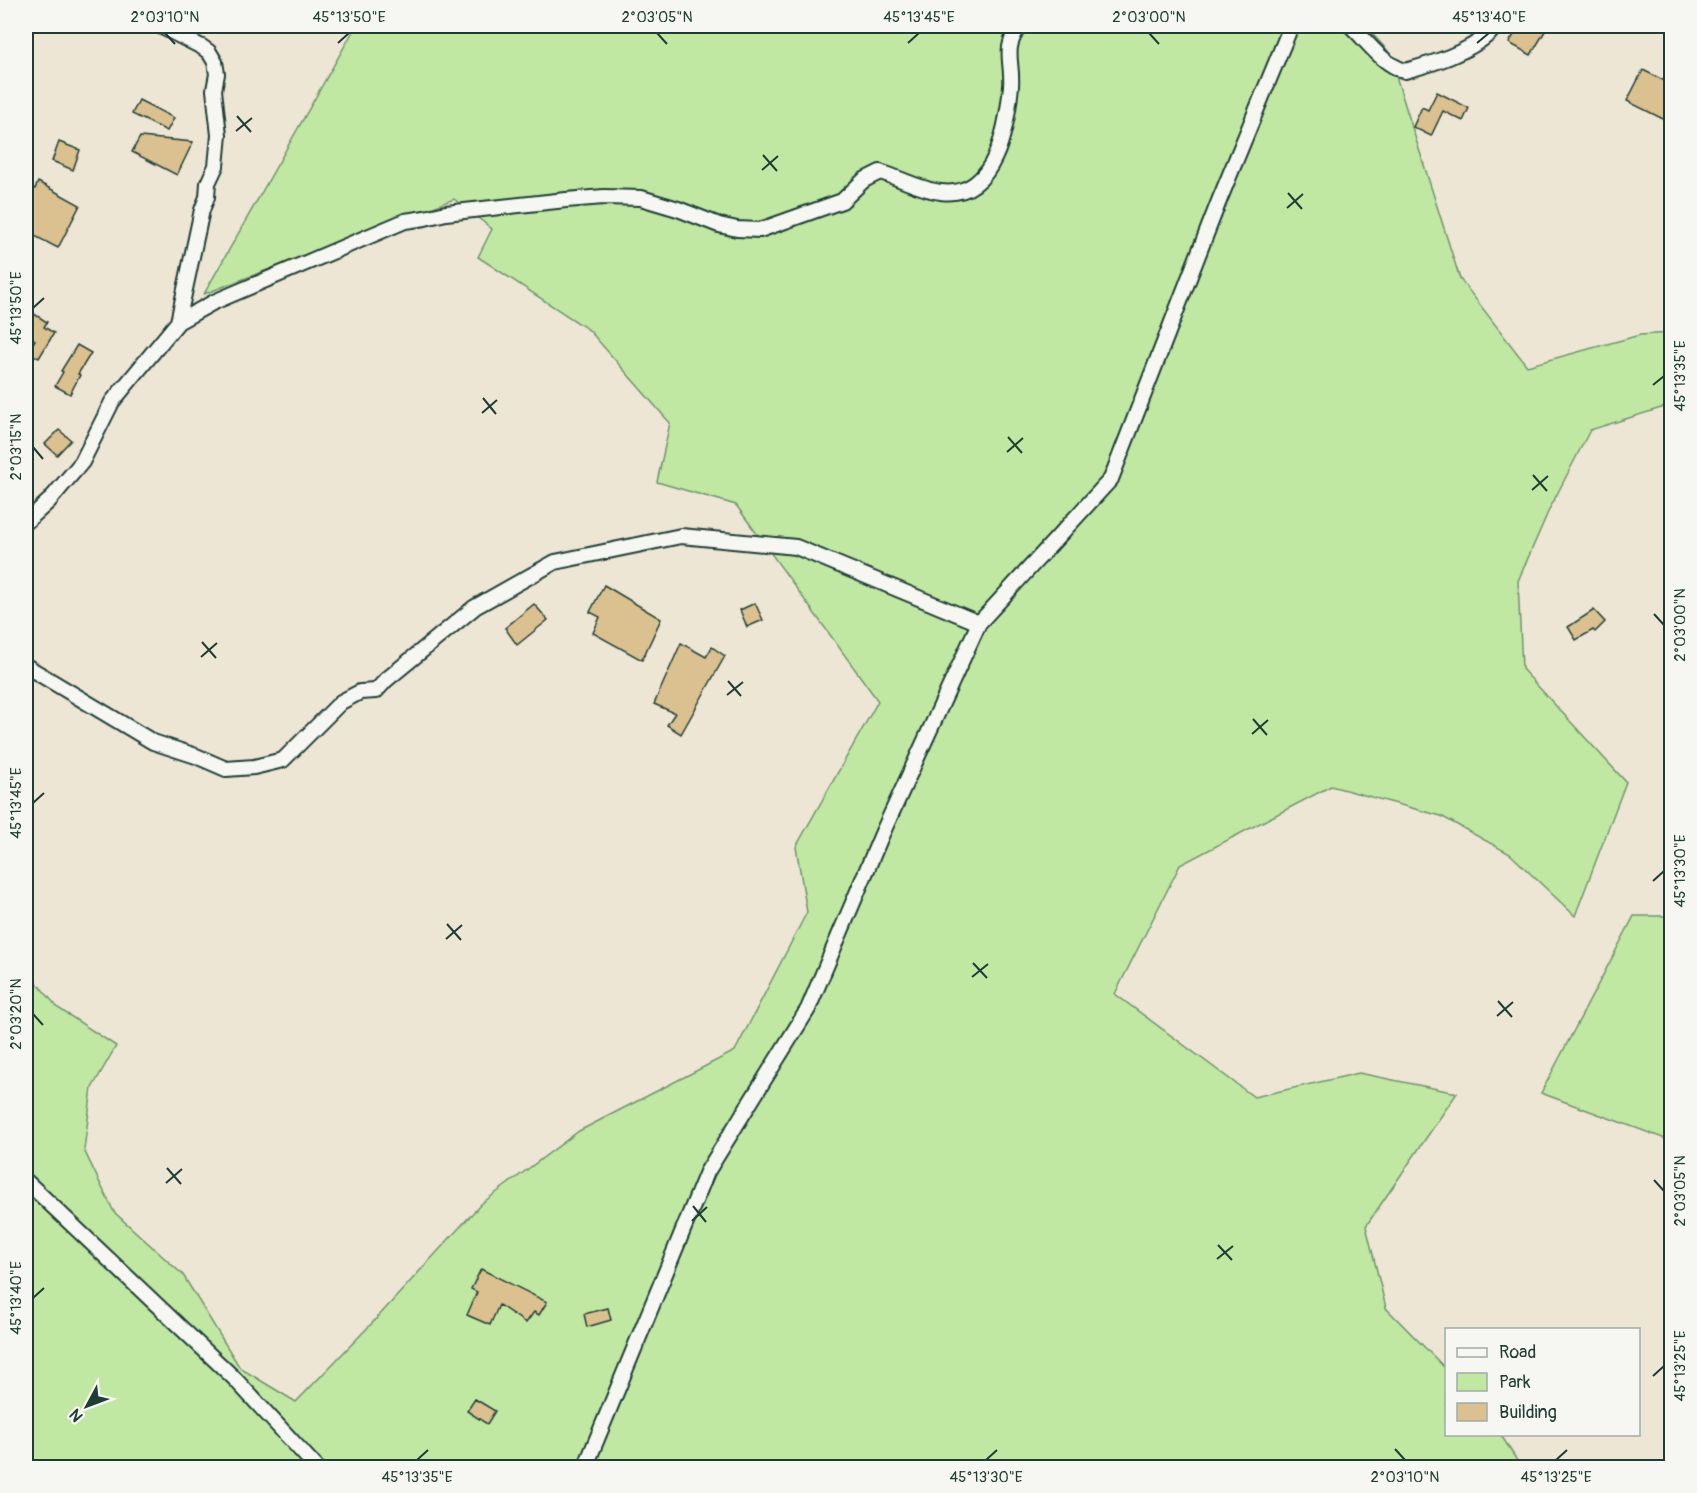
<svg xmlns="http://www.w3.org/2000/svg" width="1697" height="1493" font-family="Pangolin,sans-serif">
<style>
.green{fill:#c0e8a3;stroke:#70926c;stroke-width:1.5}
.building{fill:#dbc090;stroke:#1f3d34;stroke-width:1.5}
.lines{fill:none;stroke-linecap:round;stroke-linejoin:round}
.minor-casing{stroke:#1f3d34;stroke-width:18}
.minor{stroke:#f6f6f2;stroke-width:14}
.ticks{fill:none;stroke:#1f3d34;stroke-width:2}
.neatline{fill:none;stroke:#1f3d34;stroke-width:2}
.ticks-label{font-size:15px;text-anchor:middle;fill:#1f3d34}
</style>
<rect width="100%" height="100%" fill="#eee6d5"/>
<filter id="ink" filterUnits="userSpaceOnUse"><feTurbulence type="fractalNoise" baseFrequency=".0167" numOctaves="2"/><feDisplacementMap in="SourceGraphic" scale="12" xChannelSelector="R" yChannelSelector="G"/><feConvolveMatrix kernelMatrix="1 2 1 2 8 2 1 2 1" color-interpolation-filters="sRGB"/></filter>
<g filter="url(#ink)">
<!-- green -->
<path class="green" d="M 356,26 L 1365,26 L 1388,51 L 1460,279 L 1527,366 L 1640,335 L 1671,333 L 1671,405 L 1590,430 L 1549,510 L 1518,581 L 1522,669 L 1626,782 L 1575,916 L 1510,854 L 1441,816 L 1331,786 L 1180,865 L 1115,994 L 1254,1097 L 1359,1073 L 1457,1093 L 1366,1226 L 1386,1308 L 1446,1369 L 1446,1434 L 1501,1435 L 1521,1467 L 26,1467 L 26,970 L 58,1008 L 116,1046 L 92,1088 L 84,1150 L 114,1212 L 183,1275 L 240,1368 L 296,1402 L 375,1320 L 481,1204 L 579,1131 L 735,1051 L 807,912 L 796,847 L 878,701 L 736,505 L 657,482 L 670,423 L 589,330 L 478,257 L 492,229 L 454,199 L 204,294 Z
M 1634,916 L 1671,916 L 1671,1141 L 1541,1093 Z"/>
<!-- building -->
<path class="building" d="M 1519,26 L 1548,26 L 1531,55 L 1509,43 Z
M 1643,70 L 1671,84 L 1671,123 L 1627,101 Z
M 1437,92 L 1469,108 L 1463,121 L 1443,111 L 1431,136 L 1413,127 L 1422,107 L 1428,110 Z
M 139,100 L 174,118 L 167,131 L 132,114 Z
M 140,137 L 193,142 L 177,175 L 132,152 Z
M 59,142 L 80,150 L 73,170 L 52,161 Z
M 38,182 L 80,205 L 58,248 L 27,232 L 30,225 L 26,222 L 26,185 L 35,189 Z
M 26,309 L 47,322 L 44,327 L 54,333 L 39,358 L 27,352 L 35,340 L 26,334 Z
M 77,345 L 91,353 L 78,374 L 80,375 L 70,394 L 55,386 L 63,372 L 61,371 Z
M 59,430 L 71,440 L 57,455 L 45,444 Z
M 604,585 L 661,619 L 642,660 L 593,633 L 600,617 L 590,612 Z
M 755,603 L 763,620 L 747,627 L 740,610 Z
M 534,604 L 548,620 L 517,645 L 505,628 Z
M 1594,610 L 1605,622 L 1595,632 L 1593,630 L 1576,640 L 1568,627 Z
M 681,643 L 706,657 L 712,647 L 725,656 L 681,734 L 667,725 L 675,713 L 654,704 Z
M 481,1269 L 547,1302 L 539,1315 L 534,1312 L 526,1323 L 499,1305 L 490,1325 L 467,1315 L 477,1292 L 471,1289 Z
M 608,1308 L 611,1320 L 587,1327 L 584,1314 Z
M 475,1399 L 495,1411 L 487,1424 L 467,1411 Z"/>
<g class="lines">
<defs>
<path id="minor" d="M 160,26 L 202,47 L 209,52 L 215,62 L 217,74 L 214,90 L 219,135 L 216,166 L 208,183 L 207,197 L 202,210 L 178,322
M 1351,26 C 1369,43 1381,63 1405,71 C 1435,63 1467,53 1490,33
M 26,522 L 49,501 L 82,462 L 112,402 L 178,322 L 214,302 L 405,221 L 425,218 L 446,213 L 566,200 L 604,197 L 641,198 L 678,209 L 719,225 L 737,229 L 760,230 L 842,201 L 864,180 L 880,172 C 900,178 921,190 941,192 C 996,199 1007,126 1011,86 C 1013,61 1002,49 1020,26
M 26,666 L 153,742 L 196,756 L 226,769 L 254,767 L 283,760 L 341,702 L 360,692 L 376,691 L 386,680 L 475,607 L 555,562 L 681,536 L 796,547 L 979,623
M 26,1181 L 234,1378 L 317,1468
M 585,1468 L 707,1172 L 808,1009 L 882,834 L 979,623 L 1111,479 L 1219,201 L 1291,26"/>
</defs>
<!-- minor casing -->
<use href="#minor" class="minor-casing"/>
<!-- minor -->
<use href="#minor" class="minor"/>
</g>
</g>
<!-- ticks -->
<path class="ticks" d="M 165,33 L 175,44M 657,33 L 667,44M 1149,33 L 1159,44M 338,43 L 349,33M 908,43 L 919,33M 1477,43 L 1489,33M 237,116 L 251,132M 236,131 L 252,118M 763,155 L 777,171M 762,170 L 778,156M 1288,193 L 1302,209M 1287,208 L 1303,194M 33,308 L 44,298M 1653,385 L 1664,376M 483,398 L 496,414M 482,413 L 497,400M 1008,437 L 1022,453M 33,447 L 43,459M 1007,452 L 1023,438M 1533,475 L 1547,491M 1532,490 L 1548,476M 1654,614 L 1664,625M 202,642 L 216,658M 201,657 L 217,643M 728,681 L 741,696M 727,695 L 743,682M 1253,719 L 1267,735M 1252,734 L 1268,720M 33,803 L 44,793M 1653,881 L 1664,871M 447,924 L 461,940M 446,939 L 462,925M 973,963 L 987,978M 972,977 L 988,964M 1498,1001 L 1512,1017M 33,1014 L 43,1025M 1497,1016 L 1513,1002M 167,1168 L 181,1184M 1654,1180 L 1664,1191M 166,1183 L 182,1169M 693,1206 L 706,1222M 692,1221 L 707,1207M 1218,1245 L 1232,1260M 1217,1259 L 1233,1246M 33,1298 L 44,1288M 1653,1376 L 1664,1366M 1395,1449 L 1405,1460M 417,1460 L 428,1450M 986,1460 L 997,1450M 1556,1460 L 1567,1450"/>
<!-- margin -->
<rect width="1697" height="1493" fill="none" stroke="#f6f6f2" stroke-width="66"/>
<!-- legend -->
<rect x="1445" y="1328" width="195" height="108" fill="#f6f6f2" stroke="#a0aca6" stroke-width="1.5"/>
<rect x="1457" y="1348" width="30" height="9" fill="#f6f6f2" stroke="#a0aca6" stroke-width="1.5"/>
<text x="1499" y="1358" font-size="18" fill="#1f3d34">Road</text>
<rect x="1457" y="1373" width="30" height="18" fill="#c0e8a3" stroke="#a0aca6" stroke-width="1.5"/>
<text x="1499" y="1388" font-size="18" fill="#1f3d34">Park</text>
<rect x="1457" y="1403" width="30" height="18" fill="#dbc090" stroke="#a0aca6" stroke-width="1.5"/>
<text x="1499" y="1418" font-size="18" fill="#1f3d34">Building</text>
<!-- north arrow -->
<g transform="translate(87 1406) rotate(229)" stroke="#f6f6f2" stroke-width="4.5" paint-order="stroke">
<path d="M0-4.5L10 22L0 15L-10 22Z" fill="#1f3d34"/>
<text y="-9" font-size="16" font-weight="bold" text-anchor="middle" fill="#1f3d34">N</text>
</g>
<rect x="33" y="33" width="1631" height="1427" class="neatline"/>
<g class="ticks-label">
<text x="165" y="22">2°03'10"N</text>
<text x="349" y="22">45°13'50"E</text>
<text x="657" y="22">2°03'05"N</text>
<text x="919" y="22">45°13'45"E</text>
<text x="1149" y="22">2°03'00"N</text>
<text x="1489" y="22">45°13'40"E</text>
<text transform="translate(16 308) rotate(-90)" y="5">45°13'50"E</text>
<text transform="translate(1680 376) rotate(-90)" y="5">45°13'35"E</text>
<text transform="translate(16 447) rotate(-90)" y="5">2°03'15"N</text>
<text transform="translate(1680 625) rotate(-90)" y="5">2°03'00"N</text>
<text transform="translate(16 803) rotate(-90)" y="5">45°13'45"E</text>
<text transform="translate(1680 871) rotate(-90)" y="5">45°13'30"E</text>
<text transform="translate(16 1014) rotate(-90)" y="5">2°03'20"N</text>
<text transform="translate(1680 1191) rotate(-90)" y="5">2°03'05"N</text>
<text transform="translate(16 1298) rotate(-90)" y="5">45°13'40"E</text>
<text transform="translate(1680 1366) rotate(-90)" y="5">45°13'25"E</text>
<text x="417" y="1482">45°13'35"E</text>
<text x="986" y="1482">45°13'30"E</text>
<text x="1405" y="1482">2°03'10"N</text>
<text x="1556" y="1482">45°13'25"E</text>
</g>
</svg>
